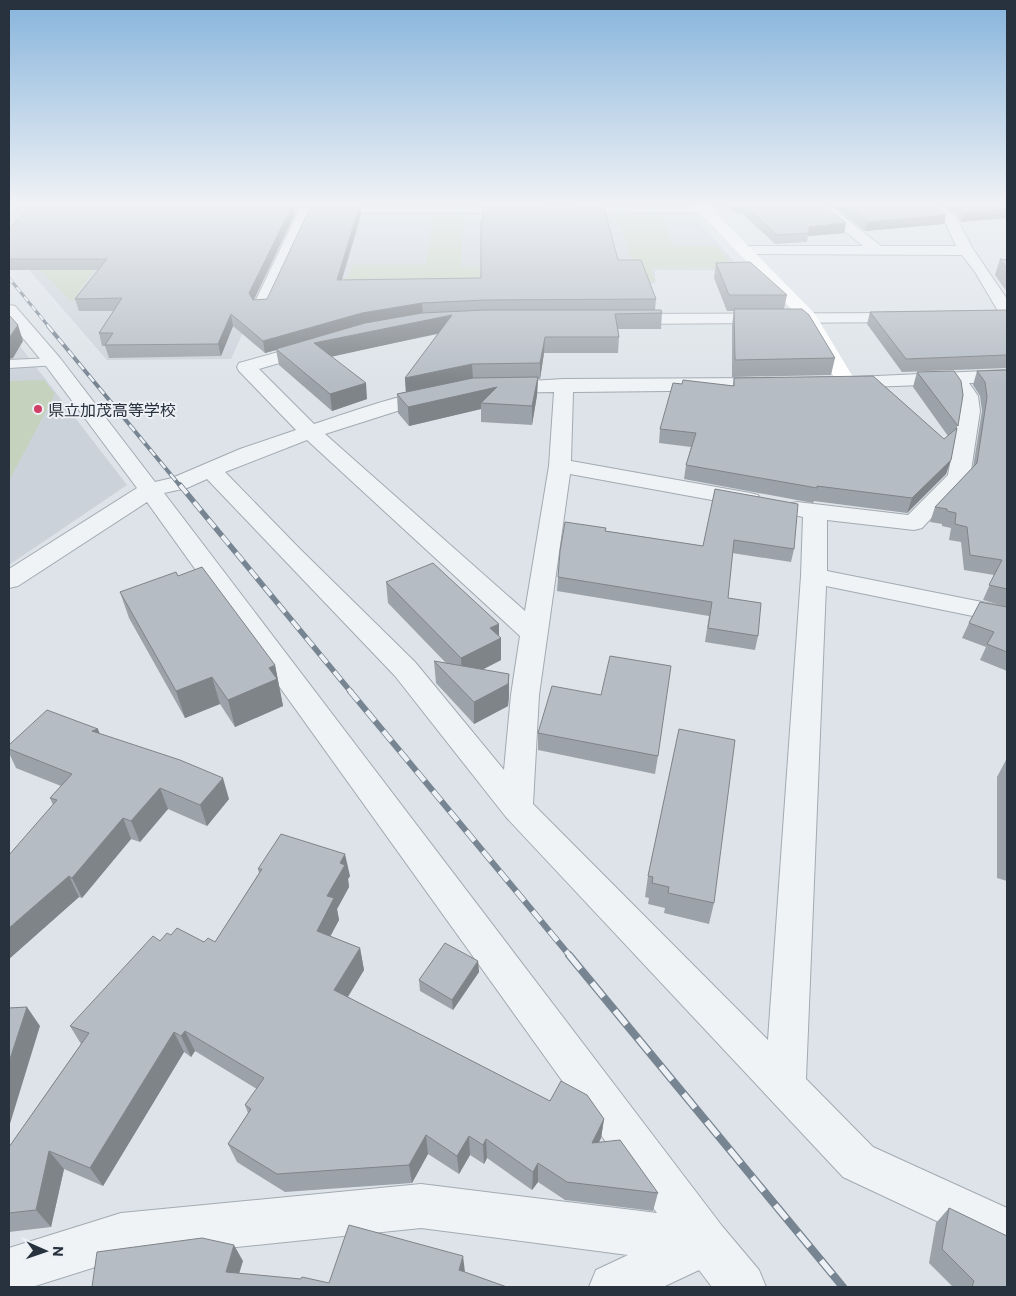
<svg xmlns="http://www.w3.org/2000/svg" width="1016" height="1296" font-family="Commissioner,'Noto Sans JP',sans-serif">
<style>
.built{fill:#cbd2da}
.green{fill:#c5d2be}
.lines{fill:none;stroke-linecap:round;stroke-linejoin:round}
.lane-casing{stroke:#a3aab2;stroke-width:2}
.street-casing{stroke:#a3aab2;stroke-width:2}
.lane{fill:#f0f3f6;fill-rule:evenodd}
.street{fill:#f0f3f6;fill-rule:evenodd}
.secondary{fill:#fff;fill-rule:evenodd}
.rail-far4-casing{stroke:#778491;stroke-width:3}
.rail-far3-casing{stroke:#778491;stroke-width:4}
.rail-far2-casing{stroke:#778491;stroke-width:5.5}
.rail-far1-casing{stroke:#778491;stroke-width:6}
.rail-casing{stroke:#778491;stroke-width:8}
.rail-far4{stroke:#edf1f5;stroke-width:2;stroke-dasharray:6;stroke-linecap:butt}
.rail-far3{stroke:#edf1f5;stroke-width:2.5;stroke-dasharray:8;stroke-linecap:butt}
.rail-far2{stroke:#edf1f5;stroke-width:4;stroke-dasharray:11;stroke-linecap:butt}
.rail-far1{stroke:#edf1f5;stroke-width:4.5;stroke-dasharray:13;stroke-linecap:butt}
.rail{stroke:#edf1f5;stroke-width:5.5;stroke-dasharray:18;stroke-linecap:butt}
.wall{fill:#9ca2a9}
.shaded-wall{fill:#7f8489}
.building{fill:#b5bcc4;stroke:#7f8489}
.poi-dot{fill:#d03f65;stroke:#edf1f5;stroke-width:2}
.labels{text-anchor:middle;dominant-baseline:central;stroke-width:4;stroke-linejoin:round;paint-order:stroke}
.far-poi-label{font-size:16px;fill:#27323e;stroke:#edf1f5;text-anchor:start}
</style>
<rect width="100%" height="100%" fill="#dde3e8"/>
<!-- built -->
<path class="built" d="M 9,202 L 680,202 L 743,271 L 655,270 L 655,284 L 263,289 L 231,359 L 107,360 L 9,247 Z
M 9,332 L 127,485 L 9,565 Z"/>
<!-- green -->
<path class="green" d="M 434,211 L 464,211 L 461,267 L 633,264 L 615,211 L 659,212 L 674,246 L 716,246 L 735,268 L 650,268 L 656,281 L 280,289 L 285,277 L 348,278 L 352,265 L 426,265 Z
M 38,268 L 95,269 L 72,302 Z
M 44,380 L 55,394 L 9,481 L 9,381 Z"/>
<g class="lines">
<defs>
<path id="lane" d="M 579,206 L 705,207 L 710,210 L 705,213 L 576,211 L 576,207 Z
M 336,207 L 509,207 L 514,210 L 509,213 L 333,212 L 331,210 Z
M 53,358 L 57,359 L 59,362 L 57,365 L 9,368 L 9,360 Z"/>
<path id="street" d="M 303,202 L 317,202 L 269,306 L 267,310 L 255,310 L 253,306 Z
M 809,202 L 825,202 L 881,246 L 956,246 L 945,222 L 918,202 L 934,202 L 956,217 L 973,249 L 1007,299 L 1007,317 L 1001,316 L 975,272 L 962,255 L 741,254 L 738,251 L 741,248 L 746,246 L 863,246 Z
M 9,305 L 15,306 L 60,358 L 155,482 L 172,478 L 240,449 L 296,430 L 239,371 L 237,367 L 239,363 L 314,342 L 320,343 L 323,347 L 320,351 L 259,369 L 314,424 C 340,416 419,386 441,392 L 444,396 L 441,400 L 413,406 L 325,434 L 525,611 L 549,466 L 554,392 L 501,393 L 494,391 L 491,387 L 494,383 L 564,379 L 771,378 L 778,380 L 781,384 L 778,388 L 771,390 L 573,392 L 571,461 L 750,493 L 758,495 L 761,500 L 758,505 L 750,507 L 570,474 L 539,695 L 533,804 L 768,1040 L 801,576 L 803,517 L 789,514 L 785,509 L 789,504 L 797,502 L 908,515 L 948,475 L 960,411 L 958,396 L 950,384 L 841,388 L 834,386 L 831,382 L 834,378 L 1007,370 L 1007,382 L 969,383 L 978,396 L 980,411 L 970,477 L 922,528 L 914,530 L 827,520 L 827,571 L 1007,607 L 1007,623 L 826,586 L 806,1079 L 873,1147 L 1007,1208 L 1007,1254 L 843,1177 L 506,817 L 395,676 L 207,479 L 187,488 L 164,493 L 722,1226 L 759,1270 L 766,1287 L 712,1287 L 699,1270 L 663,1287 L 589,1287 L 596,1270 L 628,1255 L 421,1228 L 121,1259 L 32,1287 L 9,1287 L 9,1248 L 121,1213 L 421,1184 L 657,1213 L 147,502 L 18,586 L 9,588 L 9,569 L 137,488 L 46,366 L 9,321 ZM 307,440 L 520,636 L 511,695 L 504,770 L 415,662 L 300,549 L 225,472 Z
M 906,313 L 912,314 L 915,318 L 912,322 L 624,324 L 618,323 L 615,319 L 618,315 L 624,314 Z"/>
</defs>
<!-- lane casing -->
<use href="#lane" class="lane-casing"/>
<!-- street casing -->
<use href="#street" class="street-casing"/>
<!-- lane -->
<use href="#lane" class="lane"/>
<!-- street -->
<use href="#street" class="street"/>
<!-- secondary -->
<path class="secondary" d="M 690,202 L 705,202 L 815,314 L 856,382 L 853,386 L 846,388 L 839,386 L 802,320 Z"/>
<defs>
<path id="rail-far4" d="M 9,278 L 49,327"/>
<path id="rail-far3" d="M 48,326 L 181,487"/>
<path id="rail-far2" d="M 180,485 L 351,692"/>
<path id="rail-far1" d="M 350,691 L 570,956"/>
<path id="rail" d="M 569,955 L 843,1287"/>
</defs>
<!-- rail-far4 casing -->
<use href="#rail-far4" class="rail-far4-casing"/>
<!-- rail-far3 casing -->
<use href="#rail-far3" class="rail-far3-casing"/>
<!-- rail-far2 casing -->
<use href="#rail-far2" class="rail-far2-casing"/>
<!-- rail-far1 casing -->
<use href="#rail-far1" class="rail-far1-casing"/>
<!-- rail casing -->
<use href="#rail" class="rail-casing"/>
<!-- rail-far4 -->
<use href="#rail-far4" class="rail-far4"/>
<!-- rail-far3 -->
<use href="#rail-far3" class="rail-far3"/>
<!-- rail-far2 -->
<use href="#rail-far2" class="rail-far2"/>
<!-- rail-far1 -->
<use href="#rail-far1" class="rail-far1"/>
<!-- rail -->
<use href="#rail" class="rail"/>
</g>
<!-- wall -->
<path class="wall" d="M 559,202 L 609,202 L 609,204 L 600,204 L 618,260 L 656,299 L 655,310 L 662,313 L 661,329 L 618,329 L 619,337 L 618,353 L 544,353 L 540,379 L 538,379 L 537,395 L 532,425 L 481,422 L 481,409 L 409,426 L 398,413 L 397,394 L 406,392 L 405,378 L 438,334 L 331,356 L 367,399 L 332,411 L 279,365 L 276,350 L 265,353 L 233,326 L 221,356 L 109,358 L 105,346 L 102,346 L 99,333 L 114,311 L 79,311 L 75,299 L 98,270 L 9,270 L 9,229 L 276,204 L 293,204 L 295,214 L 254,300 L 267,299 L 360,204 L 361,215 L 342,280 L 481,278 L 483,220 L 559,205 Z
M 724,202 L 819,202 L 844,233 L 808,236 L 807,242 L 775,244 L 743,214 L 738,214 L 731,210 Z
M 828,202 L 929,202 L 946,215 L 944,224 L 865,231 Z
M 938,202 L 1007,202 L 961,222 L 957,215 Z
M 1000,259 L 1007,260 L 1007,292 L 995,275 Z
M 716,263 L 787,295 L 784,309 L 835,358 L 831,375 L 732,377 L 732,325 L 734,311 L 727,311 L 714,278 Z
M 1007,310 L 1007,368 L 902,372 L 867,324 L 870,312 Z
M 1007,370 L 1007,607 L 983,600 L 994,575 L 964,570 L 961,542 L 949,540 L 951,528 L 942,526 L 942,524 L 930,522 L 935,507 L 973,467 L 982,411 L 980,396 L 973,385 L 977,371 Z
M 917,372 L 963,395 L 951,460 L 946,474 L 907,513 L 814,501 L 813,503 L 684,479 L 686,465 L 691,447 L 659,443 L 660,429 L 682,384 L 733,386 L 734,378 L 944,439 L 948,436 L 913,387 Z
M 715,489 L 794,549 L 791,562 L 732,553 L 728,598 L 758,636 L 755,650 L 705,642 L 709,616 L 557,591 L 558,577 L 606,531 L 703,546 Z
M 178,576 L 275,665 L 283,706 L 235,727 L 220,704 L 185,718 L 129,618 L 120,592 Z
M 386,582 L 499,624 L 499,636 L 501,638 L 501,660 L 482,670 L 509,696 L 508,706 L 474,724 L 436,683 L 434,661 L 446,663 L 388,603 Z
M 1007,607 L 1007,671 L 980,660 L 986,647 L 962,638 L 969,623 Z
M 601,695 L 658,756 L 655,774 L 538,750 L 538,733 Z
M 679,729 L 714,903 L 709,924 L 664,913 L 665,908 L 648,904 L 649,898 L 645,897 L 648,876 Z
M 100,734 L 229,799 L 207,826 L 168,809 L 140,842 L 131,839 L 82,898 L 79,897 L 9,959 L 53,805 L 50,798 L 61,786 L 16,768 L 9,753 L 9,745 Z
M 1007,758 L 1007,881 L 997,878 L 997,777 Z
M 258,869 L 350,876 L 348,879 L 349,887 L 337,909 L 339,920 L 330,936 L 360,948 L 364,970 L 348,997 L 550,1101 L 604,1119 L 601,1138 L 599,1142 L 658,1193 L 653,1211 L 565,1200 L 538,1182 L 532,1190 L 487,1158 L 484,1164 L 470,1155 L 459,1174 L 428,1154 L 412,1183 L 285,1192 L 237,1162 L 228,1144 L 248,1113 L 245,1105 L 257,1089 L 195,1051 L 191,1057 L 184,1052 L 103,1186 L 64,1169 L 51,1227 L 9,1232 L 9,1147 L 81,1044 L 70,1026 L 160,941 L 171,935 L 204,942 L 215,942 L 259,873 Z
M 478,961 L 479,972 L 453,1010 L 420,991 L 419,980 Z
M 949,1208 L 1007,1287 L 953,1287 L 929,1263 L 936,1223 Z"/>
<!-- shaded-wall -->
<path class="shaded-wall" d="M 293,204 L 295,214 L 251,305 L 249,293 Z
M 360,204 L 361,215 L 338,292 L 337,280 Z
M 1007,209 L 1007,218 L 961,222 L 964,213 Z
M 946,215 L 944,224 L 865,231 L 867,222 Z
M 846,223 L 844,233 L 808,236 L 809,227 Z
M 422,303 L 423,315 L 276,349 L 276,350 L 265,353 L 263,341 L 362,313 Z
M 231,314 L 233,326 L 221,356 L 218,344 Z
M 452,315 L 453,330 L 317,360 L 314,343 Z
M 18,325 L 23,341 L 13,358 L 9,359 L 9,338 Z
M 545,337 L 544,353 L 540,379 L 540,363 Z
M 472,364 L 473,380 L 406,394 L 405,378 Z
M 538,377 L 537,395 L 532,425 L 532,406 Z
M 366,383 L 367,399 L 332,411 L 330,394 Z
M 497,387 L 481,403 L 481,409 L 409,426 L 408,407 Z
M 951,460 L 946,474 L 907,513 L 912,498 Z
M 499,624 L 499,639 L 501,638 L 501,660 L 462,680 L 461,658 L 490,628 Z
M 275,665 L 283,706 L 235,727 L 228,700 L 269,668 Z
M 509,674 L 509,696 L 508,706 L 474,724 L 474,702 Z
M 212,677 L 220,704 L 185,718 L 176,691 Z
M 98,729 L 106,750 L 92,731 Z
M 223,778 L 229,799 L 207,826 L 200,805 Z
M 160,788 L 168,809 L 140,842 L 131,821 Z
M 123,818 L 131,839 L 82,898 L 72,878 Z
M 345,854 L 350,876 L 348,879 L 349,887 L 337,909 L 339,920 L 322,952 L 317,931 L 327,896 L 340,863 Z
M 69,876 L 79,897 L 9,959 L 9,928 Z
M 360,948 L 364,970 L 339,1011 L 334,990 Z
M 478,961 L 479,972 L 453,1010 L 452,1000 Z
M 27,1007 L 40,1026 L 9,1127 L 9,1062 Z
M 185,1031 L 195,1051 L 191,1057 L 181,1036 Z
M 174,1032 L 184,1052 L 103,1186 L 90,1168 Z
M 604,1119 L 601,1138 L 589,1162 L 592,1143 Z
M 426,1135 L 428,1154 L 412,1183 L 409,1165 Z
M 469,1136 L 470,1155 L 459,1174 L 457,1156 Z
M 486,1139 L 487,1158 L 484,1164 L 483,1145 Z
M 49,1151 L 64,1169 L 51,1227 L 36,1210 Z
M 538,1163 L 538,1182 L 532,1190 L 533,1172 Z
M 234,1245 L 243,1261 L 235,1287 L 226,1272 Z
M 463,1256 L 465,1272 L 460,1286 L 459,1270 Z"/>
<!-- building -->
<path class="building" d="M 36,202 L 269,202 L 268,204 L 293,204 L 249,293 L 253,300 L 267,299 L 312,204 L 360,204 L 337,280 L 481,278 L 481,221 L 483,220 L 483,207 L 603,204 L 618,260 L 641,260 L 656,299 L 485,300 L 422,303 L 362,313 L 263,341 L 231,314 L 218,344 L 105,345 L 113,333 L 99,333 L 122,298 L 75,299 L 107,259 L 9,259 L 9,229 Z
M 734,202 L 819,202 L 846,223 L 809,227 L 809,233 L 777,235 L 745,205 L 739,205 Z
M 841,202 L 929,202 L 946,215 L 867,222 Z
M 953,202 L 1007,202 L 1007,209 L 964,213 L 960,207 Z
M 1000,259 L 1007,260 L 1007,269 Z
M 750,262 L 787,295 L 729,295 L 716,263 Z
M 734,309 L 802,309 L 809,315 L 835,358 L 735,360 Z
M 485,310 L 661,310 L 662,313 L 615,314 L 619,337 L 545,337 L 540,363 L 472,364 L 405,378 L 452,315 L 314,343 L 366,383 L 330,394 L 276,349 L 365,323 L 422,313 Z
M 1007,310 L 1007,355 L 906,359 L 870,312 Z
M 9,315 L 18,325 L 9,338 Z
M 1007,370 L 1007,589 L 989,585 L 1002,560 L 970,555 L 967,527 L 955,524 L 956,513 L 947,511 L 947,509 L 935,507 L 977,463 L 987,397 L 985,382 L 977,371 Z
M 954,371 L 961,381 L 963,395 L 958,426 L 917,372 Z
M 873,376 L 944,439 L 957,428 L 951,460 L 912,498 L 817,486 L 817,488 L 686,465 L 696,433 L 660,429 L 673,383 L 682,384 L 683,380 L 734,386 L 734,378 Z
M 538,377 L 532,406 L 481,403 L 497,387 L 408,407 L 397,394 L 473,378 Z
M 715,489 L 798,504 L 794,549 L 734,540 L 728,598 L 761,603 L 758,636 L 708,628 L 712,602 L 558,577 L 560,551 L 565,522 L 606,528 L 605,531 L 703,546 Z
M 433,563 L 499,624 L 490,628 L 501,638 L 461,658 L 386,582 Z
M 202,567 L 275,665 L 269,668 L 277,679 L 228,700 L 212,677 L 176,691 L 120,592 L 176,572 L 178,576 Z
M 980,602 L 1007,607 L 1007,652 L 987,644 L 994,632 L 969,623 Z
M 610,656 L 671,666 L 658,756 L 538,733 L 552,686 L 601,695 Z
M 434,661 L 509,674 L 508,684 L 474,702 Z
M 47,710 L 98,729 L 92,731 L 180,760 L 223,778 L 200,805 L 160,788 L 131,821 L 123,818 L 72,878 L 69,876 L 9,928 L 9,855 L 57,800 L 50,798 L 72,774 L 9,749 L 9,745 Z
M 679,729 L 735,740 L 714,903 L 668,893 L 669,887 L 652,883 L 653,877 L 648,876 Z
M 281,834 L 345,854 L 340,863 L 345,865 L 327,896 L 334,898 L 317,931 L 360,948 L 334,990 L 550,1101 L 561,1081 L 587,1095 L 604,1119 L 592,1143 L 620,1140 L 658,1193 L 567,1182 L 538,1163 L 533,1172 L 486,1139 L 483,1145 L 469,1136 L 457,1156 L 426,1135 L 409,1165 L 277,1174 L 228,1144 L 251,1109 L 245,1105 L 264,1078 L 185,1031 L 181,1036 L 174,1032 L 90,1168 L 49,1151 L 36,1210 L 9,1213 L 9,1147 L 89,1033 L 70,1026 L 153,936 L 160,941 L 167,933 L 171,935 L 177,928 L 204,942 L 208,938 L 215,942 L 262,869 L 258,869 Z
M 445,943 L 478,961 L 452,1000 L 419,980 Z
M 27,1007 L 9,1062 L 9,1008 Z
M 949,1208 L 1007,1236 L 1007,1287 L 972,1287 L 974,1281 L 942,1249 Z
M 349,1225 L 463,1256 L 459,1270 L 507,1287 L 92,1287 L 97,1252 L 202,1238 L 234,1245 L 226,1272 L 301,1279 L 302,1277 L 329,1283 Z"/>
<!-- sky -->
<linearGradient id="sky" x2="0" y2="1"><stop stop-color="#87b4dc"/><stop offset="0.53" stop-color="#f0f2f5"/><stop offset="1" stop-color="#f0f2f5" stop-opacity="0"/></linearGradient>
<rect width="1016" height="384" fill="url(#sky)"/>
<!-- markers -->
<circle class="poi-dot" cx="38" cy="409" r="5"/>
<g class="labels">
<!-- far-poi labels -->
<g class="far-poi-label">
<text x="48" y="409">県立加茂高等学校</text>
</g>
</g>
<!-- border -->
<rect width="1016" height="1296" fill="none" stroke="#27323e" stroke-width="20"/>
<!-- north arrow -->
<g transform="translate(45 1251) rotate(92)" stroke="#edf1f5" stroke-width="4" paint-order="stroke">
<path d="M0-4L9 19L0 12L-9 19Z" fill="#27323e"/>
<text y="-8" font-size="14" font-weight="bold" text-anchor="middle" fill="#27323e">N</text>
</g>
</svg>
